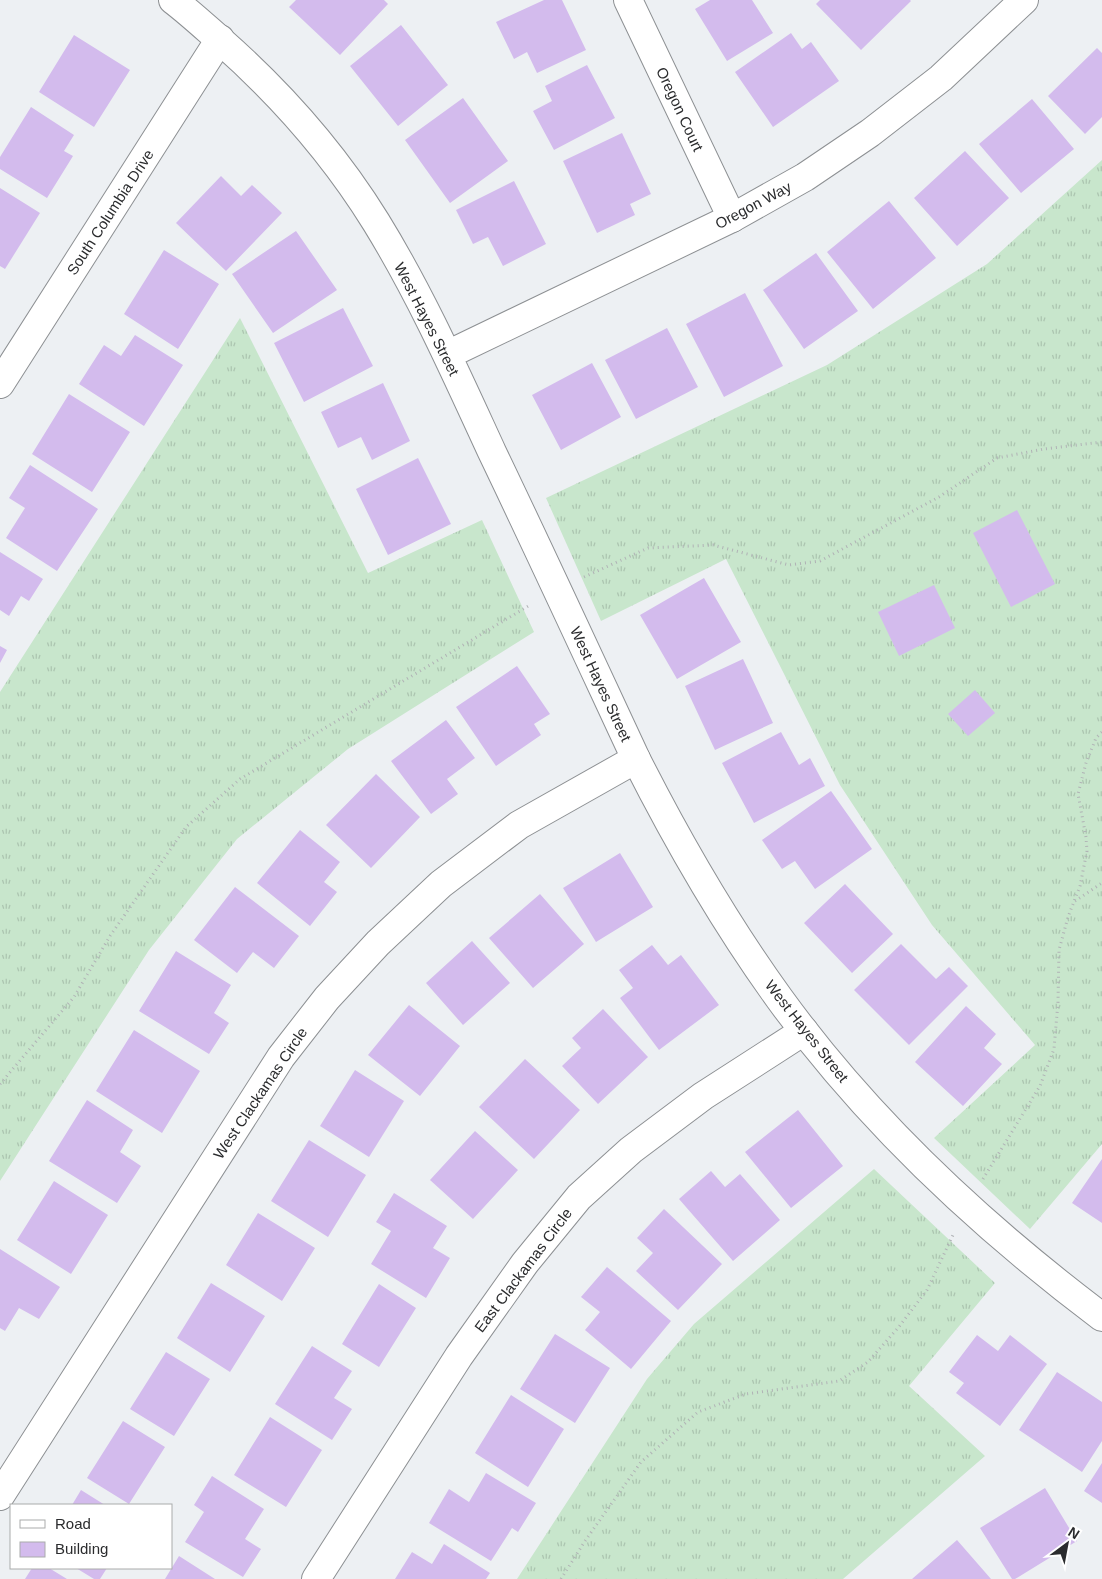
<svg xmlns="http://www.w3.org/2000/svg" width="1102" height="1579" font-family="Arial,sans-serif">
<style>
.grass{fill:url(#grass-tufts)}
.building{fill:#d3bbed}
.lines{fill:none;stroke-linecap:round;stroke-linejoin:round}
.street-casing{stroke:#8d9093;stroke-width:30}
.secondary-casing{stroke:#8d9093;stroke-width:30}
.path{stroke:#b0b2b5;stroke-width:3;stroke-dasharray:1 4;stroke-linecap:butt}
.street{stroke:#fff;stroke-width:28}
.secondary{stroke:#fff;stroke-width:28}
.labels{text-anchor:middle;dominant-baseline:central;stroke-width:4;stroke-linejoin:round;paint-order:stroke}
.street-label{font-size:15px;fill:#2b2c2e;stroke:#fff}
</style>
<defs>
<pattern id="grass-tufts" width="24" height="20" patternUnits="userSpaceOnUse" patternTransform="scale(1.25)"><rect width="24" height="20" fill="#c8e6cc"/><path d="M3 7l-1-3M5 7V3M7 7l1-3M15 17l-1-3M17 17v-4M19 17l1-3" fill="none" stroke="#acc5b0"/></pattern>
</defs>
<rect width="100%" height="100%" fill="#edf0f3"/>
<!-- grass -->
<path class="grass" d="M 1102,160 L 1102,1144 L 1030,1229 L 934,1138 L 1035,1045 L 932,925 L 840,785 L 726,559 L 601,621 L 546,498 L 827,365 L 987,264 Z
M 240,318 L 368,573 L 482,520 L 534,632 L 348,749 L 237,839 L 149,950 L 0,1181 L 0,692 Z
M 874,1169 L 995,1283 L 909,1386 L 985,1456 L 843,1579 L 517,1579 L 647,1379 L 694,1324 Z"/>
<!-- building -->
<path class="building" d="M 296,0 L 384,0 L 388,4 L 340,55 L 289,7 Z
M 544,0 L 562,0 L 586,50 L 537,73 L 527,52 L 514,59 L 496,22 Z
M 710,0 L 752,0 L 773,33 L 727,61 L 695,9 Z
M 820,0 L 910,0 L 911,1 L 861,50 L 816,4 Z
M 401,25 L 448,85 L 398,126 L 350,66 Z
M 791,33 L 802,49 L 811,42 L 839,81 L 773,127 L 735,72 Z
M 74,35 L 130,70 L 94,127 L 39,92 Z
M 1097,48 L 1102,53 L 1102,117 L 1085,134 L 1048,96 Z
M 587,65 L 615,118 L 554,150 L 533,111 L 552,101 L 545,86 Z
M 463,98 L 508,161 L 450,203 L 405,140 Z
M 1032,99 L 1074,149 L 1021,193 L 979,144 Z
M 31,107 L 74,135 L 64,151 L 73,156 L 47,198 L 0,169 L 0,157 Z
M 622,133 L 651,194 L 630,204 L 635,215 L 597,233 L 563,161 Z
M 965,151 L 1009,198 L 957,246 L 914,198 Z
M 221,176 L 241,196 L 252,185 L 282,213 L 226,271 L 176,223 Z
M 514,181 L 546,244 L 503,266 L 488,237 L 473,244 L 456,210 Z
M 0,188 L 40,213 L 5,269 L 0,266 Z
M 889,201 L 936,258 L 873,309 L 827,252 Z
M 296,231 L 337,290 L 273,333 L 232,274 Z
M 164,250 L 219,284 L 178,349 L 124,314 Z
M 816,253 L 858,311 L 804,349 L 763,290 Z
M 745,293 L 783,366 L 724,397 L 686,324 Z
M 343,308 L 373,366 L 304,402 L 274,343 Z
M 667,328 L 698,387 L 636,419 L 605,360 Z
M 135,335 L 183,365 L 144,426 L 79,384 L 104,345 L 121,356 Z
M 592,363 L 621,417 L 561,450 L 532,395 Z
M 383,383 L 410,441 L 372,460 L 361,437 L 338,448 L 321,412 Z
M 69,394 L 130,432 L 92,492 L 32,454 Z
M 418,458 L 451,524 L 388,555 L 356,489 Z
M 30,465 L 98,509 L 57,571 L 6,538 L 25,508 L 9,498 Z
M 1017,510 L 1055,584 L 1011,607 L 973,533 Z
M 0,552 L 43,579 L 29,601 L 21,596 L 9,616 L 0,610 Z
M 704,578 L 741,642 L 677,679 L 640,615 Z
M 934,585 L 955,628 L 899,656 L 878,612 Z
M 0,646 L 7,650 L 0,663 Z
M 743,659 L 773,723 L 715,750 L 685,686 Z
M 517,666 L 550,714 L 534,724 L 541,735 L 496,766 L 456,707 Z
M 975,690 L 995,713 L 968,736 L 948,714 Z
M 446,720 L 475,758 L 447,779 L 458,794 L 431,814 L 391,761 Z
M 781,732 L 799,765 L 810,758 L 825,786 L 754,823 L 722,763 Z
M 376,774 L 420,817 L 371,868 L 326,825 Z
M 831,791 L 872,849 L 815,889 L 795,861 L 782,869 L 762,840 Z
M 300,830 L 340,862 L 324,882 L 337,892 L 310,926 L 257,883 Z
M 620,853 L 653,907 L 596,942 L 563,888 Z
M 845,884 L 893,934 L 852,973 L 804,923 Z
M 235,887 L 299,936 L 274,968 L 253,952 L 237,973 L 194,940 Z
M 540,894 L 584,944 L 533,988 L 489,938 Z
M 472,941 L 510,983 L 463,1025 L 426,983 Z
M 901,944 L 936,979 L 949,967 L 968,986 L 909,1045 L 854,990 Z
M 652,945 L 668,965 L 681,955 L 719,1005 L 659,1050 L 620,998 L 633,988 L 619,970 Z
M 176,951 L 231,985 L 214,1013 L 229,1023 L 209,1054 L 139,1011 Z
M 409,1005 L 460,1046 L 420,1096 L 368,1055 Z
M 966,1006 L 996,1034 L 984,1048 L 1002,1064 L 963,1106 L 915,1062 Z
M 603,1009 L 648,1057 L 598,1104 L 562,1066 L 581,1048 L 572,1038 Z
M 134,1030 L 200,1071 L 162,1133 L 96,1091 Z
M 525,1059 L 580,1110 L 534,1159 L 479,1107 Z
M 355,1070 L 404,1101 L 369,1157 L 320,1126 Z
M 87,1100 L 133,1130 L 120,1152 L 141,1166 L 117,1203 L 49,1161 Z
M 798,1110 L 843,1166 L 791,1208 L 745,1152 Z
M 475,1131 L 518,1170 L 473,1219 L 430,1180 Z
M 309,1140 L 366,1175 L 328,1237 L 271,1201 Z
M 1102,1159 L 1102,1223 L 1072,1203 Z
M 711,1171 L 725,1187 L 740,1174 L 780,1220 L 733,1261 L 679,1199 Z
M 54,1181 L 108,1215 L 71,1274 L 17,1240 Z
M 394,1193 L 447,1226 L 433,1248 L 450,1258 L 426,1298 L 371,1264 L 391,1231 L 376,1222 Z
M 664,1209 L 722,1264 L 678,1310 L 636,1271 L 653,1253 L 637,1238 Z
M 258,1213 L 315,1248 L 282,1301 L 226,1265 Z
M 0,1249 L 60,1287 L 39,1319 L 19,1308 L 5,1331 L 0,1328 Z
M 607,1267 L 671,1321 L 631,1369 L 585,1330 L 600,1312 L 581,1297 Z
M 211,1283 L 265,1316 L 230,1372 L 177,1338 Z
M 379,1284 L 416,1308 L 379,1367 L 342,1344 Z
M 555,1334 L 610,1368 L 575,1423 L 520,1389 Z
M 977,1335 L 998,1351 L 1010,1335 L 1047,1364 L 1000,1426 L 956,1393 L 964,1383 L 949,1372 Z
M 312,1346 L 352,1371 L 334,1398 L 352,1409 L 332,1440 L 275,1404 Z
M 166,1352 L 210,1379 L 174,1436 L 130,1409 Z
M 1057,1372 L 1102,1402 L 1102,1441 L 1082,1472 L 1019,1430 Z
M 511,1395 L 564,1429 L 528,1487 L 475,1453 Z
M 270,1417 L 322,1450 L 286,1507 L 234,1475 Z
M 123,1421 L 165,1447 L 129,1504 L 87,1478 Z
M 1102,1463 L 1102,1503 L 1084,1491 Z
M 486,1473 L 536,1503 L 518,1532 L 512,1528 L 491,1561 L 429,1523 L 449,1489 L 469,1502 Z
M 212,1476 L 264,1509 L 245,1539 L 261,1549 L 243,1577 L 185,1542 L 204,1512 L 194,1505 Z
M 1045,1488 L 1077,1541 L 1015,1579 L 1012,1579 L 980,1528 Z
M 81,1490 L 105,1505 L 72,1505 Z
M 957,1540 L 991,1579 L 912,1579 Z
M 444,1544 L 490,1573 L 486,1579 L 395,1579 L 412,1552 L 432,1564 Z
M 179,1556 L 215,1579 L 165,1579 Z
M 32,1568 L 49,1568 L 67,1579 L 25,1579 Z
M 76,1568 L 107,1568 L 100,1579 L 94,1579 Z"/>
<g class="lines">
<defs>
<path id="street" d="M 628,0 L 732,218
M 0,384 L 220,39
M 0,1496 L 281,1057 L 327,998 L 378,943 L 441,884 L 519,825 L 636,759
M 316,1579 L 459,1356 L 525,1263 L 579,1197 L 631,1150 L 703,1096 L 804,1031"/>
<path id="secondary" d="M 173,0 C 190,13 205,27 221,41 C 281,94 334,154 376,222 C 421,295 456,374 492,452 C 541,554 588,656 636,759 C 678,842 724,922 779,998 C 868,1121 981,1226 1102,1317
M 447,355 L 732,218 L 805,177 L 870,133 L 941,78 L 1024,0"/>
</defs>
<!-- street casing -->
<use href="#street" class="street-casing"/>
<!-- secondary casing -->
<use href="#secondary" class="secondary-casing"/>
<!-- path -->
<path class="path" d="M 584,577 L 648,548 L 713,545 L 789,565 L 820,561 L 939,497 L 997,458 L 1044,449 L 1102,442
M 1075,901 L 1102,883
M 0,1084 L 74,997 L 110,936 L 186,827 L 240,779 L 530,605
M 983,1179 L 1040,1086 L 1054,1049 L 1058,1002 L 1059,950 L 1068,917 L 1080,886 L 1087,851 L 1086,837 L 1078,794 L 1086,763 L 1096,738 L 1102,732
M 561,1579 L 585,1541 L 641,1462 L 698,1412 L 746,1394 L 839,1381 L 868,1362 L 898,1328 L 927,1290 L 953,1235"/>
<!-- street -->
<use href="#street" class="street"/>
<!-- secondary -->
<use href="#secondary" class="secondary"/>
</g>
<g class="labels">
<!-- street labels -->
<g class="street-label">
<text transform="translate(680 109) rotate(65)">Oregon Court</text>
<text transform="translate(753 205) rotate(-28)">Oregon Way</text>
<text transform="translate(110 212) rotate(-57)">South Columbia Drive</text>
<text transform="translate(427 319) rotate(63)">West Hayes Street</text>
<text transform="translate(601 684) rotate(65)">West Hayes Street</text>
<text transform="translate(807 1031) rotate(52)">West Hayes Street</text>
<text transform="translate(260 1093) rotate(-56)">West Clackamas Circle</text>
<text transform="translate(523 1270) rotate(-53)">East Clackamas Circle</text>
</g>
</g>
<!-- legend -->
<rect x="10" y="1504" width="162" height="65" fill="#ffffff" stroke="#aaabab"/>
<rect x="20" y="1520" width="25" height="8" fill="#ffffff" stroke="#aaabab"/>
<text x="55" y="1529" font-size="15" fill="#2b2c2e">Road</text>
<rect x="20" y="1542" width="25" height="15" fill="#d3bbed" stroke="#aaabab"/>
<text x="55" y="1554" font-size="15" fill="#2b2c2e">Building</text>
<!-- north arrow -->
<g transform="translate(1067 1544) rotate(32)" stroke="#ffffff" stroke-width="4" paint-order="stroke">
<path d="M0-4L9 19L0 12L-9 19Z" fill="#2b2c2e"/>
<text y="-8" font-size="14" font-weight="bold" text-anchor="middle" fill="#2b2c2e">N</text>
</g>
</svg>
